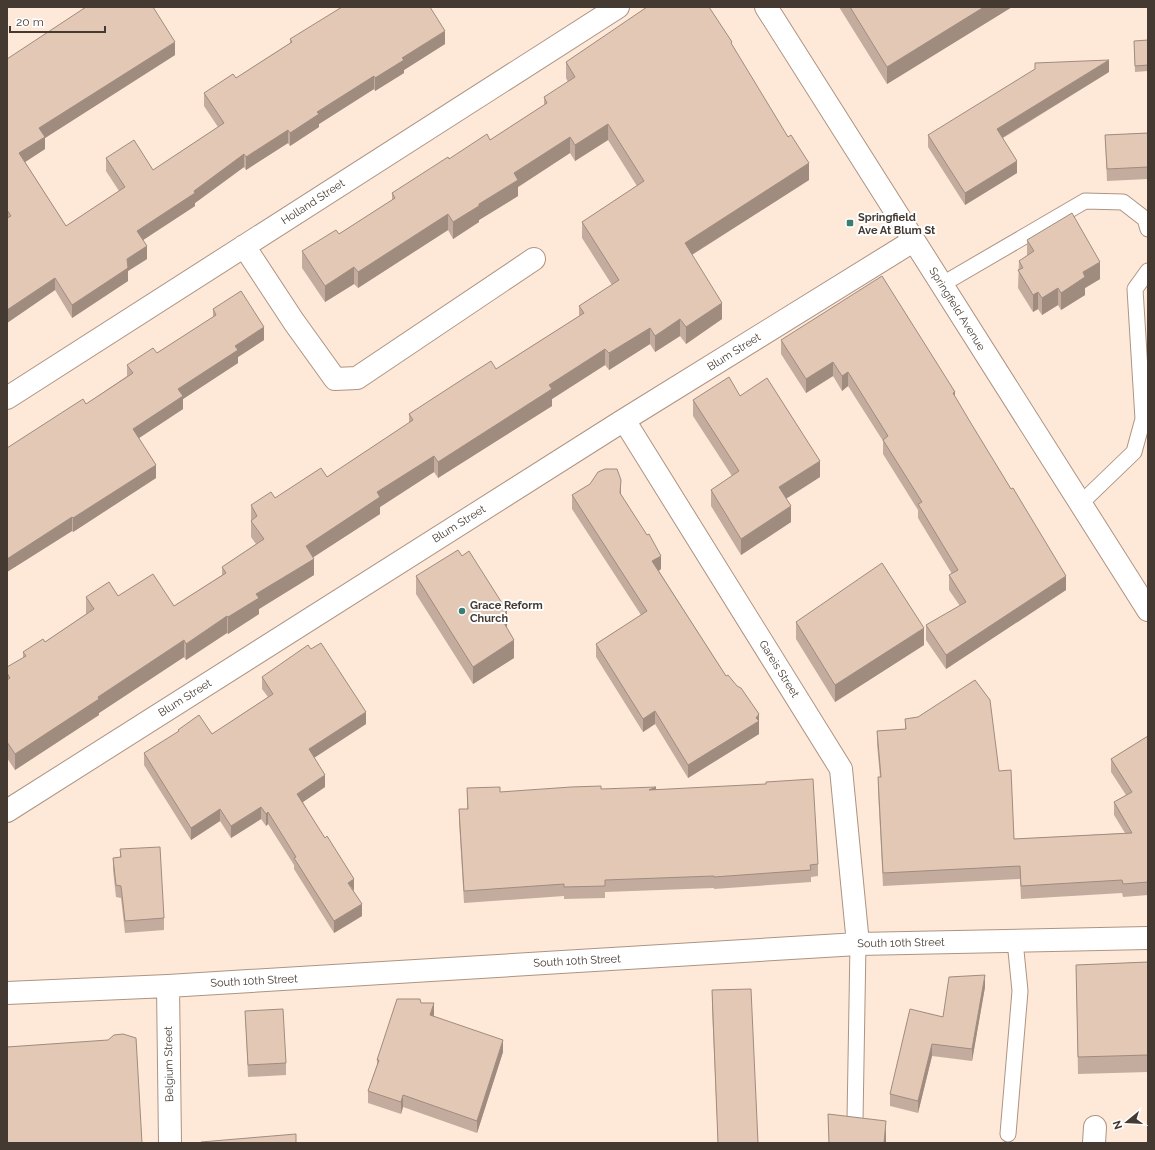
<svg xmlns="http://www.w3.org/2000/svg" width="1155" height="1150" font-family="Raleway,sans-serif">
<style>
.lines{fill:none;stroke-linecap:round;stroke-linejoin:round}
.service-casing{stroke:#ad9482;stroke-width:17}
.minor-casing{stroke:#ad9482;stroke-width:24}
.primary-casing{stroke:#ad9482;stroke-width:24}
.service{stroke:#fff;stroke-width:15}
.minor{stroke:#fff;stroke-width:22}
.primary{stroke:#fff;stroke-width:22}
.wall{fill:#c3ac9d}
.shaded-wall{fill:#9f8c7f}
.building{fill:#e3c8b6;stroke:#9f8c7f}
.poi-dot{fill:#397e72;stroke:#fff;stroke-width:1.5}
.labels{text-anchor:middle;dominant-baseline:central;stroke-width:4;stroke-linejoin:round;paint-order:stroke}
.street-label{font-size:11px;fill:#453a32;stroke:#fff}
.poi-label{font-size:11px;font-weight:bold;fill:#453a32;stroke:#fff;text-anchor:start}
</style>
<rect width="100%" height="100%" fill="#fee8d8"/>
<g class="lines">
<defs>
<path id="service" d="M 941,285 L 1085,201 L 1123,202 L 1145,219 L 1148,229
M 1080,504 L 1134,452 L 1143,419 L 1135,289 L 1148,271
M 855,1120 L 858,944
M 1008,1134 L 1020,991 L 1015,941"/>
<path id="minor" d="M 244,246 L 294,322 L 335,379 L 357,378 L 534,259
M 7,398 L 618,7
M 624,420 L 841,769 L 858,944
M 7,811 L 624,420 L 913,241
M 168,986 L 170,1143
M 7,993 L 168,986 L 858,944 L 1148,938
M 1094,1143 L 1095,1127"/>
<path id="primary" d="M 766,7 L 1148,610"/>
</defs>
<!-- service casing -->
<use href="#service" class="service-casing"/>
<!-- minor casing -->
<use href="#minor" class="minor-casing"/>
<!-- primary casing -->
<use href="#primary" class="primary-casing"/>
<!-- service -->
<use href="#service" class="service"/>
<!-- minor -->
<use href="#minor" class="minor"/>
<!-- primary -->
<use href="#primary" class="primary"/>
</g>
<!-- wall -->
<path class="wall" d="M 839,7 L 1012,7 L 887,84 Z
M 290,39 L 445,44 L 404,70 L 404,73 L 375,91 L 374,89 L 319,124 L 319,127 L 290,146 L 288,143 L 246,170 L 244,167 L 195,203 L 195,206 L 143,240 L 147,259 L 128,271 L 128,281 L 72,318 L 55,290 L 7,323 L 7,59 L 175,55 L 45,138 L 45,149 L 25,162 L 66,226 L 119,191 L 106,171 L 106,158 L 153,170 L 218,127 L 204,106 L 204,93 L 236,78 L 290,43 Z
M 1148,40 L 1148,71 L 1135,72 L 1134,41 Z
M 732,45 L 809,180 L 692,255 L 722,319 L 686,344 L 680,336 L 655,352 L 650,344 L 609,370 L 605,365 L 552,399 L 552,406 L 438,478 L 434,472 L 380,507 L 380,514 L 313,557 L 314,575 L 259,609 L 259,614 L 228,634 L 227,633 L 186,660 L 184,657 L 99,713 L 99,715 L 15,770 L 7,758 L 7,667 L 23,658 L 23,652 L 45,642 L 86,614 L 86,597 L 118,596 L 174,606 L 222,575 L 222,567 L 256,544 L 251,537 L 251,505 L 275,498 L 327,477 L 409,423 L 409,414 L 496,369 L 579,316 L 579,306 L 612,285 L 582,238 L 582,222 L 637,186 L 608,140 L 575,161 L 570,153 L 518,187 L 518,196 L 479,220 L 479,222 L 453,239 L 448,230 L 358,288 L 354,284 L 325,302 L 302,268 L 302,251 L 339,234 L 392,200 L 392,193 L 449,159 L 490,140 L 544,105 L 544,97 L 568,82 L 566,78 L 566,62 Z
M 1109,72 L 1003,138 L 1017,173 L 965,205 L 928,147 L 928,135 Z
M 1148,133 L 1148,179 L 1107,181 L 1105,135 Z
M 1027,240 L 1100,279 L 1085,288 L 1085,295 L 1061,310 L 1058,305 L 1042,315 L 1038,309 L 1033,312 L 1018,288 L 1019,261 L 1027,256 Z
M 213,309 L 264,340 L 238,357 L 238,363 L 183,399 L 183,409 L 139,438 L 156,478 L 73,532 L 72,531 L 7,572 L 7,448 L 86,404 L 127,376 L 127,365 L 157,353 L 213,317 Z
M 781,340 L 955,398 L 1066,590 L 946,669 L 926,640 L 926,625 L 960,606 L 949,590 L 949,575 L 952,574 L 918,518 L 918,510 L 883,454 L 883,441 L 848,386 L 842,391 L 833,376 L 806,393 L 781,354 Z
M 740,396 L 820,477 L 786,499 L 791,522 L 741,555 L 711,506 L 711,490 L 732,476 L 693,416 L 693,400 Z
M 590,484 L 621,495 L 661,569 L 659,571 L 726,676 L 737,686 L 759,714 L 759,734 L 688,778 L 655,724 L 643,732 L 596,657 L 596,644 L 641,615 L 572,509 L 572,495 Z
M 462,556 L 507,629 L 514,658 L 473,684 L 416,594 L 416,576 Z
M 796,622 L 924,645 L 835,702 L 796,639 Z
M 311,649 L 366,724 L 314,758 L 325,787 L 303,802 L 353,891 L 362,916 L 334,933 L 294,869 L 294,865 L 268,824 L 266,826 L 261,819 L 231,838 L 220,821 L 191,840 L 144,765 L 144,753 L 178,732 L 178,730 L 212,734 L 268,697 L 262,689 L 262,677 Z
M 905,719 L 999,771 L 1014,839 L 1125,833 L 1114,815 L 1114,802 L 1126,795 L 1111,772 L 1111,759 L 1148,736 L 1148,895 L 1123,897 L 1122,893 L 1021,899 L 1020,879 L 883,886 L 878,790 L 878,777 L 880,777 L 877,744 L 877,731 L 905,729 Z
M 467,788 L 500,792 L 601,789 L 656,790 L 818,864 L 818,876 L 811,877 L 811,882 L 714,889 L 714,888 L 605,892 L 605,898 L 564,899 L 564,896 L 464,903 L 459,821 L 459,809 L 467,809 Z
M 120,849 L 164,918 L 164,930 L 125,933 L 121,898 L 116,897 L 113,870 L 113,858 L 120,857 Z
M 1148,962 L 1148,1072 L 1078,1074 L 1076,965 Z
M 985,987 L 972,1061 L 932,1056 L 918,1113 L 890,1106 L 890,1094 L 943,1017 Z
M 712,990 L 758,1143 L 718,1143 L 712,1008 Z
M 421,1003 L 434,1015 L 434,1016 L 503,1052 L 477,1133 L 403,1107 L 401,1114 L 368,1103 L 368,1091 L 377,1065 L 377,1060 Z
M 245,1011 L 286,1063 L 286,1075 L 248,1077 Z
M 828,1114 L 886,1138 L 886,1143 L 829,1143 Z"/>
<!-- shaded-wall -->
<path class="shaded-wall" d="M 984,7 L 1012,7 L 887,84 L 887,67 Z
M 445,31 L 445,44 L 404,70 L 404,73 L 375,91 L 375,78 L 402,58 Z
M 175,42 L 175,55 L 45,138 L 45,149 L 19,166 L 19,153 L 39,128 Z
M 1109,60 L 1109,72 L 997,141 L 997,129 Z
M 374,76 L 374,89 L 319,124 L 319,127 L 290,146 L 290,133 L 317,112 Z
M 608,124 L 608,140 L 575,161 L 575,145 Z
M 288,130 L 288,143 L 246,170 L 246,157 Z
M 570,137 L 570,153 L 518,187 L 518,196 L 479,220 L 479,222 L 453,239 L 453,222 L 479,204 L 514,173 Z
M 244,154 L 244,167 L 195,203 L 195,206 L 137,244 L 137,231 Z
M 1017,161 L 1017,173 L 965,205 L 965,193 Z
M 809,163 L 809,180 L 685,259 L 685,243 Z
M 448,214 L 448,230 L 358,288 L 358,272 Z
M 147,246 L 147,259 L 128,271 L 128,281 L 72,318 L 72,305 L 127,259 Z
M 1100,262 L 1100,279 L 1085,288 L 1085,295 L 1061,310 L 1061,293 L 1083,272 Z
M 354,267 L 354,284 L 325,302 L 325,286 Z
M 55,278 L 55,290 L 7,323 L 7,310 Z
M 1058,288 L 1058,305 L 1042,315 L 1042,298 Z
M 1038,292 L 1038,309 L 1033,312 L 1033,295 Z
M 722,303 L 722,319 L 686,344 L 686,327 Z
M 680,319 L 680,336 L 655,352 L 655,336 Z
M 264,327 L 264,340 L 238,357 L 238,363 L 183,399 L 183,409 L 133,442 L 133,429 L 178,389 L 235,346 Z
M 650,328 L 650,344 L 609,370 L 609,353 Z
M 605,349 L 605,365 L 552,399 L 552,406 L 438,478 L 438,462 L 549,385 Z
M 833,362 L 833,376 L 806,393 L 806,379 Z
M 848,372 L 848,386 L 842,391 L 842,376 Z
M 955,392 L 955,406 L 953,393 Z
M 434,456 L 434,472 L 380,507 L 380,514 L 306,562 L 306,546 L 377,492 Z
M 820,461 L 820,477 L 779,503 L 779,487 Z
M 156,465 L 156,478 L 73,532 L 73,518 Z
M 621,480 L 621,493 L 620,507 L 620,493 Z
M 791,506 L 791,522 L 741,555 L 741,539 Z
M 72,517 L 72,531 L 7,572 L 7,559 Z
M 661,556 L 661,569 L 652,575 L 652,561 Z
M 314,559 L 314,575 L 259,609 L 259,614 L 228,634 L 228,617 L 256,594 Z
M 1066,576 L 1066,590 L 946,669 L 946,655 Z
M 507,611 L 507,629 L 500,616 Z
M 227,616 L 227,633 L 186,660 L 186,644 Z
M 924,628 L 924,645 L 835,702 L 835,685 Z
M 184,640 L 184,657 L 99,713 L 99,715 L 15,770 L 15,754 L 98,697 Z
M 514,640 L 514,658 L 473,684 L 473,667 Z
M 655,711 L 655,724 L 643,732 L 643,719 Z
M 366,712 L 366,724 L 309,761 L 309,749 Z
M 759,714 L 759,734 L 688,778 L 688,765 L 756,718 Z
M 325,775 L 325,787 L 297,806 L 297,794 Z
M 656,787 L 656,799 L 649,790 Z
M 261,807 L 261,819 L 231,838 L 231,826 Z
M 220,809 L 220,821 L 191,840 L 191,828 Z
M 268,812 L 268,824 L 266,826 L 266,814 Z
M 354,879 L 354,891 L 348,883 Z
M 362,904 L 362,916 L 334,933 L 334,921 Z
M 985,975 L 985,987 L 972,1061 L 972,1049 Z
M 434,1003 L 434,1015 L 430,1027 L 430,1015 Z
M 503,1040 L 503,1052 L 477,1133 L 477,1121 Z
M 932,1044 L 932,1056 L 918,1113 L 918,1101 Z
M 403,1095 L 403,1107 L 401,1114 L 401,1102 Z
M 886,1121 L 886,1143 L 884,1143 Z"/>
<!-- building -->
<path class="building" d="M 86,7 L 153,7 L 175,42 L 39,128 L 45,137 L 19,153 L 66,226 L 125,187 L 106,158 L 134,140 L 153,170 L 224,123 L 204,93 L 233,74 L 236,78 L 292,42 L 290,39 L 342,7 L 430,7 L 445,31 L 402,58 L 404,60 L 375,78 L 374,76 L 317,112 L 319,114 L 290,133 L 288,130 L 246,157 L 244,154 L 194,191 L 195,193 L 137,231 L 147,246 L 127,259 L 128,268 L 72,305 L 55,278 L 7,310 L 7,218 L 11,216 L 7,210 L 7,59 Z
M 647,7 L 709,7 L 732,42 L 731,43 L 788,137 L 791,135 L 809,163 L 685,243 L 722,303 L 686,327 L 680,319 L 655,336 L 650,328 L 609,353 L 605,349 L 549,385 L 552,389 L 438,462 L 434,456 L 377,492 L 380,497 L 306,546 L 314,559 L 256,594 L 259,598 L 228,617 L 227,616 L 186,644 L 184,640 L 98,697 L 99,699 L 15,754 L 7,742 L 7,680 L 10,678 L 7,673 L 7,667 L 26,656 L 23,652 L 43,639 L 45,642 L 94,609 L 86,597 L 109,582 L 118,596 L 153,574 L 174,606 L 226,573 L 222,567 L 264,539 L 251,521 L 257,516 L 251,505 L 271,492 L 275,498 L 321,468 L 327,477 L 413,420 L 409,414 L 466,377 L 491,361 L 496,369 L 584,313 L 579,306 L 619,280 L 582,222 L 644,181 L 608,124 L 575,145 L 570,137 L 514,173 L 518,180 L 479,204 L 479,206 L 453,222 L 448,214 L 358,272 L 354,267 L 325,286 L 302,251 L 336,230 L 339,234 L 395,198 L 392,193 L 448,157 L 449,159 L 487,134 L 490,140 L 547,103 L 544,97 L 575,77 L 566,62 Z
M 850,7 L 984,7 L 887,67 Z
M 1148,40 L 1148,65 L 1135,66 L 1134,41 Z
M 1109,60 L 997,129 L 1017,161 L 965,193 L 928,135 L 1035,69 L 1035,63 Z
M 1148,133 L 1148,167 L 1107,169 L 1105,135 Z
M 1072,213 L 1100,262 L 1083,272 L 1085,277 L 1061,293 L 1058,288 L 1042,298 L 1038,292 L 1033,295 L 1018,270 L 1023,268 L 1019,261 L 1034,251 L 1027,240 Z
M 882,276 L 955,392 L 953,393 L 972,425 L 1011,489 L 1013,488 L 1066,576 L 946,655 L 926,625 L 966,602 L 949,575 L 958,570 L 918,504 L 922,502 L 883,440 L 888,436 L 848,372 L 842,376 L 833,362 L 806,379 L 781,340 Z
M 241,291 L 264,327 L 235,346 L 238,350 L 178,389 L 183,396 L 133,429 L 156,465 L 73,518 L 72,517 L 7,559 L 7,448 L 83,399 L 86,404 L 133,373 L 127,365 L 153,348 L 157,353 L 216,315 L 213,309 Z
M 729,377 L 740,396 L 767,378 L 820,461 L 779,487 L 791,506 L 741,539 L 711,490 L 739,471 L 693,400 Z
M 605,469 L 617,469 L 621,480 L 620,493 L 647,535 L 649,534 L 661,556 L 652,561 L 726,676 L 728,675 L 737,686 L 741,688 L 759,714 L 756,718 L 759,721 L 688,765 L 655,711 L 643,719 L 596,644 L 647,611 L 572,495 L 590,484 L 598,472 Z
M 458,550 L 462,556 L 469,551 L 507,611 L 500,616 L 514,640 L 473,667 L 416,576 Z
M 882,563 L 924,628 L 835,685 L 796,622 Z
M 321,643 L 366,712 L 309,749 L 325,775 L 297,794 L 325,838 L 327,836 L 354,879 L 348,883 L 362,904 L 334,921 L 294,858 L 296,857 L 268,812 L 266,814 L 261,807 L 231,826 L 220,809 L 191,828 L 144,753 L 179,731 L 178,730 L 199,715 L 212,734 L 273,694 L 262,677 L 308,645 L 311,649 Z
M 975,680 L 990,700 L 999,771 L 1011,770 L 1014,839 L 1132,833 L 1114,802 L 1132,792 L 1111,759 L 1148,736 L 1148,882 L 1123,884 L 1122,880 L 1021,886 L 1020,866 L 883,873 L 878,777 L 881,777 L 877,731 L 906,729 L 905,719 L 918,717 Z
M 813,779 L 818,864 L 810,865 L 811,870 L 714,877 L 714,876 L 605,880 L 605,886 L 564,887 L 564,884 L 464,891 L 459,809 L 468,809 L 467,788 L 500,787 L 500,792 L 571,787 L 601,786 L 601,789 L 656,787 L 649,790 L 766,784 L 766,782 Z
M 160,847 L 164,918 L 125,921 L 121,886 L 116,885 L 113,858 L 121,857 L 120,849 Z
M 1148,962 L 1148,1055 L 1078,1057 L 1076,965 Z
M 985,975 L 972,1049 L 932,1044 L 918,1101 L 890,1094 L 910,1009 L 943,1017 L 949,977 Z
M 751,989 L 758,1143 L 718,1143 L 712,990 Z
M 397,999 L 420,999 L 421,1003 L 434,1003 L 430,1015 L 503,1040 L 477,1121 L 403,1095 L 401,1102 L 368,1091 L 379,1060 L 377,1060 Z
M 283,1009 L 286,1063 L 248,1065 L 245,1011 Z
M 123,1034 L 136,1038 L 142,1143 L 7,1143 L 7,1047 L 108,1040 L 114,1035 Z
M 828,1114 L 886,1121 L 884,1143 L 829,1143 Z
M 296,1134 L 296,1143 L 201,1143 L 201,1142 Z"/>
<!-- markers -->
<g class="poi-dot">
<rect x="846" y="219" width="8" height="8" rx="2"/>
<circle cx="462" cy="611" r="4"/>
</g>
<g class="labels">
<!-- street labels -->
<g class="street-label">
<text transform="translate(313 202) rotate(-33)">Holland Street</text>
<text transform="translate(957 309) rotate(58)">Springfield Avenue</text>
<text transform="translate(734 352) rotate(-32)">Blum Street</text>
<text transform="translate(459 524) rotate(-32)">Blum Street</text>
<text transform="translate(779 669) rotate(58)">Gareis Street</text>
<text transform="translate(185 698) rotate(-32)">Blum Street</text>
<text transform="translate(901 943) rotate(-1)">South 10th Street</text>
<text transform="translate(577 961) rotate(-3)">South 10th Street</text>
<text transform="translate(254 981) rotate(-3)">South 10th Street</text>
<text transform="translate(169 1064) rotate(-91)">Belgium Street</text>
</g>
<!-- poi labels -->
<g class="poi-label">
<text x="858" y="217">Springfield<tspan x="858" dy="13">Ave At Blum St</tspan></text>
<text x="470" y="605">Grace Reform<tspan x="470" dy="13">Church</tspan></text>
</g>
</g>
<!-- border -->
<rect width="1155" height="1150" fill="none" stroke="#453a32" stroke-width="16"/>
<!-- north arrow -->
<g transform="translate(1127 1122) rotate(252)" stroke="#ffffff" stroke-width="3" paint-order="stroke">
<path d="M0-3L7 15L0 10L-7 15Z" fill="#453a32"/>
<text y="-6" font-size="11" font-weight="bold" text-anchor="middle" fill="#453a32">N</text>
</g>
<!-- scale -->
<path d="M10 26v6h95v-6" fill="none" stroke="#453a32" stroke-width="2"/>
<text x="16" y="26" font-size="12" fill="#453a32" stroke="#ffffff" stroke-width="3" paint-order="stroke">20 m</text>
</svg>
